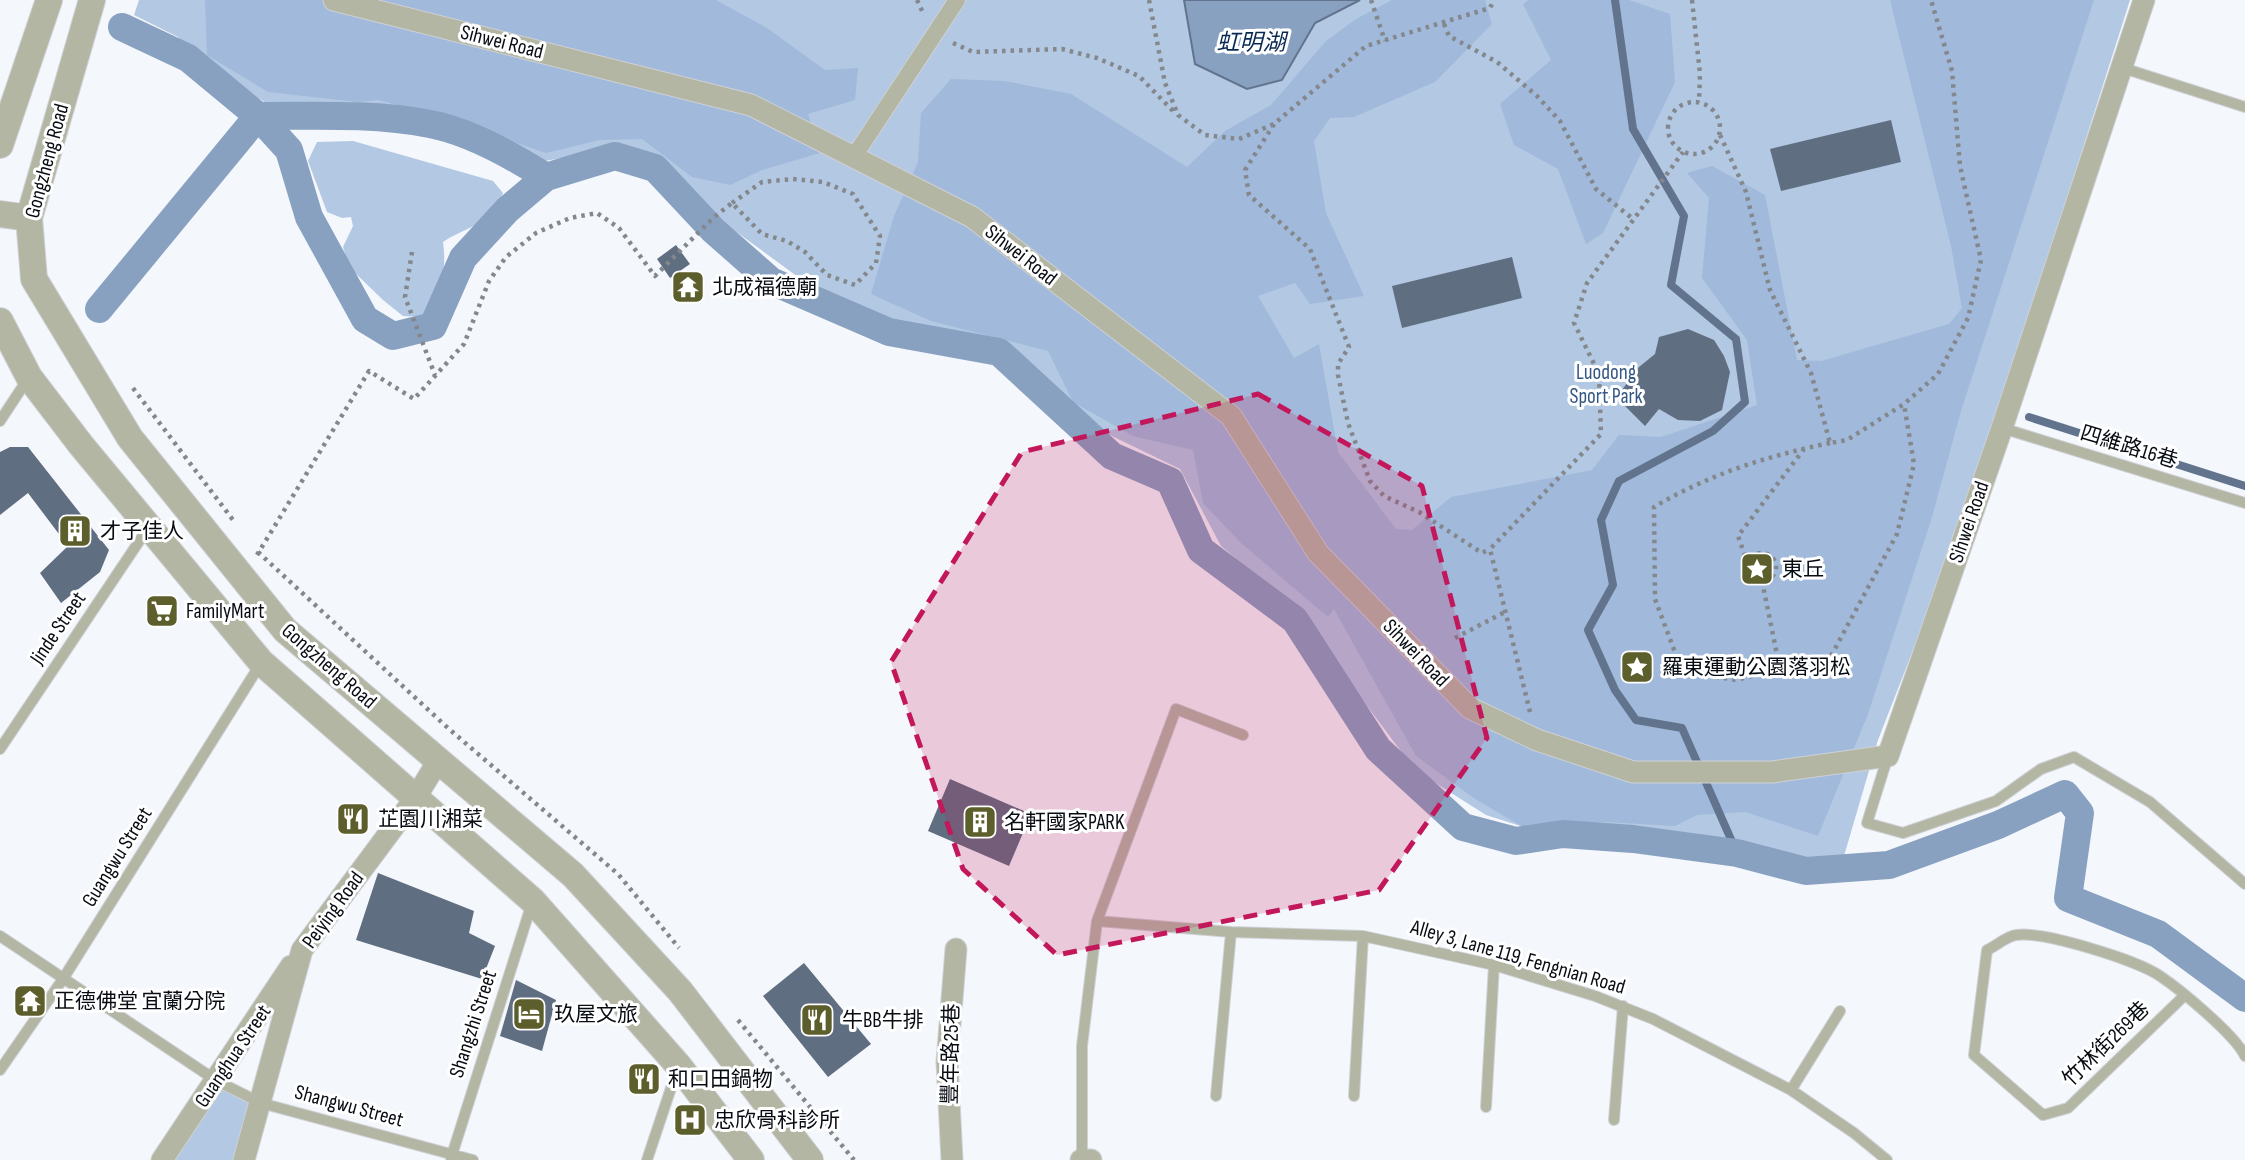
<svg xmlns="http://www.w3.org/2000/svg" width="2245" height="1160" font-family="'Sofia Sans Condensed','Noto Sans TC',sans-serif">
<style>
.green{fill:#b3c8e3}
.forest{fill:#a1b9da}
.water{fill:#89a1c1;stroke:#62748d;stroke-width:2}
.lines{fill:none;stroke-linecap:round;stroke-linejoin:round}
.stream{stroke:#62748d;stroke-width:8}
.canal{stroke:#89a1c1;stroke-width:28}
.building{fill:#606e81}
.service-casing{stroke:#ced1d6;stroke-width:12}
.pedestrian-casing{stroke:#ced1d6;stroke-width:18}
.minor-casing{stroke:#ced1d6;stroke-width:23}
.tertiary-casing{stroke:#ced1d6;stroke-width:28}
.path{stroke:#84888d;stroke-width:4.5;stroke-dasharray:3.5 5;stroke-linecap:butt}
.service{stroke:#b4b6a4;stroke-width:10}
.pedestrian{stroke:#b4b6a4;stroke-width:16}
.minor{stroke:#b4b6a4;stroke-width:21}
.tertiary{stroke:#b4b6a4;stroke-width:26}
.marked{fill:#c2185b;fill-opacity:0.2;stroke:#c2185b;stroke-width:5;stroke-dasharray:14 9;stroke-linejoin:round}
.labels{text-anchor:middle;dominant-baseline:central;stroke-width:6;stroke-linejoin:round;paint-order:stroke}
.street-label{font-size:21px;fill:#070c13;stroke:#fff}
.poi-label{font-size:21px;fill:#070c13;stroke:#fff;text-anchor:start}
.park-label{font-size:21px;fill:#355784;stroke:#fff}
.water-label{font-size:23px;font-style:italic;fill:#082953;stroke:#fff}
</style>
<rect width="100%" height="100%" fill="#f4f7fb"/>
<!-- green -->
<path class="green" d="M 139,0 L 2130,0 L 1968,509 L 1878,740 L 1839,873 L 1726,844 L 1573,843 L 1486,815 L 1415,770 L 1294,608 L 1221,546 L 1180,469 L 1079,420 L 984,349 L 871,319 L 794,274 L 694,201 L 630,146 L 539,162 L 386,116 L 286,116 L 195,57 L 178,37 L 134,15 Z
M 353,141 L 493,181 L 503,193 C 489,227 471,224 443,242 C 447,271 441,293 425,317 L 403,316 L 383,300 L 349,267 L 343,247 L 353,226 L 351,217 L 342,218 L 327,212 L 308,161 L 317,142 Z
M 217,1081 L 261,1103 L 244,1160 L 162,1160 Z"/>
<!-- forest -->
<path class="forest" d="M 205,0 L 716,0 L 767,28 L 825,70 L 858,68 L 855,100 L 808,114 L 820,153 L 762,170 L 730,185 L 692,177 L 642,139 L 600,140 L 546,153 L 447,119 L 379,100 L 357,102 L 268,92 L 207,55 Z
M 1392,0 L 1485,0 L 1492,24 L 1435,82 L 1354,117 L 1330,118 L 1314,141 L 1326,213 L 1364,296 L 1310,304 L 1295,283 L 1258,296 L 1294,358 L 1319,344 L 1338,452 L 1396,529 L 1412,530 L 1451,497 L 1592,470 L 1619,435 L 1661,437 L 1757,405 L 1747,340 L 1702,278 L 1709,198 L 1687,173 L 1712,166 L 1765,195 L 1797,360 L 1821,361 L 1949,324 L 1962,308 L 1951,246 L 1890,0 L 2094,0 L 1961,411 L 1932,517 L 1868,714 L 1818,836 L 1745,812 L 1697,815 L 1675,826 L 1606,822 L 1523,827 L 1475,799 L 1416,756 L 1334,609 L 1328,617 L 1241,543 L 1203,503 L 1193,450 L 1133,436 L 1073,402 L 1048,351 L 931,321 L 871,294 L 894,216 L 918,162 L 921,113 L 951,79 L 1005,81 L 1071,94 L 1187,167 L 1225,131 L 1271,105 L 1326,41 L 1356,19 Z
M 1529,0 L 1629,0 L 1670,14 L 1675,82 L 1603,233 L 1586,244 L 1558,169 L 1514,145 L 1500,104 L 1551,60 L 1523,4 Z"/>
<!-- water -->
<path class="water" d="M 1184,0 L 1360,0 L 1315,23 L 1282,80 L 1247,89 L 1195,64 Z"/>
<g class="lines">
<!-- stream -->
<path class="stream" d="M 1615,0 L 1633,129 L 1684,216 L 1671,285 L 1736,339 L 1745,402 L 1713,431 L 1619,481 L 1601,520 L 1613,585 L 1588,630 L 1615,690 L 1636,720 L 1682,728 L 1737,853
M 2029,417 L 2245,486"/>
<!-- canal -->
<path class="canal" d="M 122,27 L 188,58 L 258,116 L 289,150 L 309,217 L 365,319 L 393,336 L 433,326 L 463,258 L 507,210 L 546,177 L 615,156 L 655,168 L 713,230 L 771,281 L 889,332 L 999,352 L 1112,456 L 1170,481 L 1201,550 L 1295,620 L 1378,749 L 1463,827 L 1516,841 L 1563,834 L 1633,839 L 1737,853 L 1806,871 L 1889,865 L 1998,825 L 2065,794 L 2080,813 L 2068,898 L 2158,934 L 2245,998
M 99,309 L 258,116 C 314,116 374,113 430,124 C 468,131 513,156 546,177"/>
</g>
<!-- building -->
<path class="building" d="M 1891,120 L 1901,162 L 1781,191 L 1770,149 Z
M 676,245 L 690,264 L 670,278 L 657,259 Z
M 1512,257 L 1522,298 L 1402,328 L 1392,286 Z
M 1688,329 L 1714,340 L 1724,356 L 1730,372 L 1722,410 L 1700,421 L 1678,420 L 1659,409 L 1645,426 L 1624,405 L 1622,390 L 1639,367 L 1655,354 L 1659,337 Z
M 10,447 L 28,447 L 109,550 L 100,572 L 61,603 L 40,573 L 68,546 L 28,493 L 0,515 L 0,452 Z
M 950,779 L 1031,814 L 1009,866 L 928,831 Z
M 378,873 L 474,911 L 469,933 L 495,946 L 482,979 L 356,940 Z
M 804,963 L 871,1044 L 828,1077 L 763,996 Z
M 516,980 L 556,1000 L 542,1051 L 500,1036 Z"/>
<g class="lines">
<defs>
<path id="service" d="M 2123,68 L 2245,107
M 0,421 L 29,377
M 2002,428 L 2245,503
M 0,749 L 148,528
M 1888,756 L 1867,823 L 1903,833 L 1996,801 L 2041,769 L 2074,757 L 2150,802 L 2245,884
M 1097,921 L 1231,932 L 1363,936 L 1494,965 L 1595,996 L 1653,1019 L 1791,1090 L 1854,1133 L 1887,1160
M 0,936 L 217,1081 L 261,1103 L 473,1160
M 2184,996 L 2068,1108 L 2043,1115 L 1974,1055 L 1987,950 C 1996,946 2007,936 2016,935 C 2043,931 2137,960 2160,976 C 2181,990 2235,1035 2245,1056
M 0,1070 L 63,979 L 261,663
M 1791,1090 L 1840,1011
M 1216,1096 L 1231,932
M 1354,1096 L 1363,936
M 1486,1107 L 1494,965
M 1614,1120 L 1623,1006
M 451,1158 L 532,903
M 647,1160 L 677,1070
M 1082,1160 L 1082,1046 L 1097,921 L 1176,709 L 1243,735"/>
<path id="pedestrian" d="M 855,155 L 957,0"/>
<path id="minor" d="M 334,0 L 751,105 L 972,217 L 1231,416 L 1318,553 L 1470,708 L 1537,740 L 1633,772 L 1772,772 L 1888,756 L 2002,428 L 2144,0
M 162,1160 L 291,966
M 244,1160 L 302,950 L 416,797 L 438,761
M 952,1160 L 947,1062 L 956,949
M 1081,1160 L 1091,1160"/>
<path id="tertiary" d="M 92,0 L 29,218 L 34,279 L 130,438 L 285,630 L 573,875 L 680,991 L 810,1160
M 0,145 L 49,0
M 0,214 L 29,218
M 0,321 L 29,377 L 81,445 L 261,662 L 533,901 L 678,1065 L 751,1160"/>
</defs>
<!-- service casing -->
<use href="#service" class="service-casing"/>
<!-- pedestrian casing -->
<use href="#pedestrian" class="pedestrian-casing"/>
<!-- minor casing -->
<use href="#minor" class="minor-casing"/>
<!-- tertiary casing -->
<use href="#tertiary" class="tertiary-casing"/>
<!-- path -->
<path class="path" d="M 917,0 L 924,15
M 1149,0 L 1165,83 L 1178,115 L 1205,135 L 1239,139 L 1274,124 L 1366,46 L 1490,8 L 1494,0
M 1371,0 L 1385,41
M 1692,0 L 1700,74 L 1699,102
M 1444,24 L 1449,36 L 1497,62 L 1537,96 L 1560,121 L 1596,189 L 1633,219
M 953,43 L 973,52 L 1062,49 L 1097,58 L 1139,76 L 1174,112
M1668 128a26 26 0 1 1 52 0a26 26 0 1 1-52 0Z
M 1274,124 L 1245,170 L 1249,195 L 1310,249 L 1349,347 L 1338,364 L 1338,375 L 1348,423 L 1370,481 L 1384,496 L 1419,512 L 1482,553 L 1490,549
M 1720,135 L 1746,192 L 1770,290 L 1811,373 L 1830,443 L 1847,440 L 1904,404 L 1938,374 L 1968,318 L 1981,260 L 1960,166 L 1952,71 L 1931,0
M 412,252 L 405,297 L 435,375
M 133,388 L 233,520
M 1830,443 C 1767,456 1710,474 1654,507 L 1655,599 L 1682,671 L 1736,680 L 1831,656 L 1897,534 L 1914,464 L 1904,404
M 258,552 L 449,729 L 618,874 L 679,948
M1748 567a14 14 0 1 1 28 0a14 14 0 1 1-28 0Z
M 257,555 L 369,371 L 414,399 L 464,344 L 489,281 L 506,257 L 536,233 L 570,218 L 597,213 L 619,228 L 655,276 L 713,218 L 732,203 L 762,234 L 787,241 L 805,252 L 827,275 L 855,285 L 876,263 L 880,236 L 853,194 L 823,182 L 793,179 L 762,182 L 732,203
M 1748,564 L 1738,536 L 1804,449
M 1762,581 L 1780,669
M 1455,638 L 1505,612
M 1530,712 L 1490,549 L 1601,434 L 1599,374 L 1574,323 L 1587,283 L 1683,152
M 738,1020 L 854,1160"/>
<!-- service -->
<use href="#service" class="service"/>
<!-- pedestrian -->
<use href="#pedestrian" class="pedestrian"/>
<!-- minor -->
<use href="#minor" class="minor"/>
<!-- tertiary -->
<use href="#tertiary" class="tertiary"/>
</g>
<!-- marked area -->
<path class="marked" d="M 1258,394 L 1422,486 L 1487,738 L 1379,890 L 1057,955 L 963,869 L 891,662 L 1022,452 Z"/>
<!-- icons -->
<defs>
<symbol id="temple-square" viewBox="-11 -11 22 22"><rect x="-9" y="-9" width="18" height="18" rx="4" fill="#5c5e2b" stroke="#fff"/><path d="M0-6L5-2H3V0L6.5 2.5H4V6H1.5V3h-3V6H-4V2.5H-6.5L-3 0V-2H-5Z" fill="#fff"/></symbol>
<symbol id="building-square" viewBox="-11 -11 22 22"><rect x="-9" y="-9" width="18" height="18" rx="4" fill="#5c5e2b" stroke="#fff"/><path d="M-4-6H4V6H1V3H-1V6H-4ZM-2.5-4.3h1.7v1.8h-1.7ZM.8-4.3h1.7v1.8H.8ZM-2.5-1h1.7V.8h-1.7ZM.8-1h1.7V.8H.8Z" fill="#fff"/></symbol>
<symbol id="sight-square" viewBox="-11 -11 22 22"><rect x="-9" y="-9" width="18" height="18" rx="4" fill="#5c5e2b" stroke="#fff"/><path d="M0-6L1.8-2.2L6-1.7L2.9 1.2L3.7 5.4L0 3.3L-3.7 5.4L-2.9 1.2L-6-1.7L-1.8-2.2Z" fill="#fff"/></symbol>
<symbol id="supermarket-square" viewBox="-11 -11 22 22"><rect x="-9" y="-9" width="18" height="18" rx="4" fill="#5c5e2b" stroke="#fff"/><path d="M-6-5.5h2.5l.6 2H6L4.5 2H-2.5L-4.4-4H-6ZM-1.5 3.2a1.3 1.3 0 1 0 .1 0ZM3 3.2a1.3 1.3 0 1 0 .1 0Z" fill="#fff"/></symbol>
<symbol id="restaurant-square" viewBox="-11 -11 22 22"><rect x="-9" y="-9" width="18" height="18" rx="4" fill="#5c5e2b" stroke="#fff"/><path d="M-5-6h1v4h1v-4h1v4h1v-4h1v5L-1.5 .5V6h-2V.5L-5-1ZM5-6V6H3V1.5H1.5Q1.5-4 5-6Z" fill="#fff"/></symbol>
<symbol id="hotel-square" viewBox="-11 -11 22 22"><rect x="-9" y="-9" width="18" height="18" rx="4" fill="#5c5e2b" stroke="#fff"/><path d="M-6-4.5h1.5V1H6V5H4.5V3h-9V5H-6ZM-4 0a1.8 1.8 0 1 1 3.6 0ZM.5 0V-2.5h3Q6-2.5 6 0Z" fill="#fff"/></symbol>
<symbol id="hospital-square" viewBox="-11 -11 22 22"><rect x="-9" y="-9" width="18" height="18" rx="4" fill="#5c5e2b" stroke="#fff"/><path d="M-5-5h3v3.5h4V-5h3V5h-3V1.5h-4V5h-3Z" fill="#fff"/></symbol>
</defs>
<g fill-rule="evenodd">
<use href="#temple-square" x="669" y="268" width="38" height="38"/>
<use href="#building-square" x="56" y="512" width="38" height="38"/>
<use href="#sight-square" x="1738" y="550" width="38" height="38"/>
<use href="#supermarket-square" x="143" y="592" width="38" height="38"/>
<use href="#sight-square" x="1618" y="648" width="38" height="38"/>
<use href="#restaurant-square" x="334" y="800" width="38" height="38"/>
<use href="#building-square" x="961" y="803" width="38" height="38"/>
<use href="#temple-square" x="11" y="982" width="38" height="38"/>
<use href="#hotel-square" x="510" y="995" width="38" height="38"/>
<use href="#restaurant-square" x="798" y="1001" width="38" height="38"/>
<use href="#restaurant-square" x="625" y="1060" width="38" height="38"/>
<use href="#hospital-square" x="671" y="1101" width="38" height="38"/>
</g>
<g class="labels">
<!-- street labels -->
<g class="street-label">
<text transform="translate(502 42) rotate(14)">Sihwei Road</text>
<text transform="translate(47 161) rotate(-75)">Gongzheng Road</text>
<text transform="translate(1021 255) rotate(38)">Sihwei Road</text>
<text transform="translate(2129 447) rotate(17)">四維路16巷</text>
<text transform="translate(1969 522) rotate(-71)">Sihwei Road</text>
<text transform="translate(58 628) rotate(-56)">Jinde Street</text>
<text transform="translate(1416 653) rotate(46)">Sihwei Road</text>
<text transform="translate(329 666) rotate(41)">Gongzheng Road</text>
<text transform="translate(117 857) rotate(-58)">Guangwu Street</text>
<text transform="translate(333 910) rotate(-54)">Peiying Road</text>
<text transform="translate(1518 957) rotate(16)">Alley 3, Lane 119, Fengnian Road</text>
<text transform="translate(473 1024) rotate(-72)">Shangzhi Street</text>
<text transform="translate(2106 1044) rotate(-44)">竹林街269巷</text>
<text transform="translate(951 1054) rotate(-89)">豐年路25巷</text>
<text transform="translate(233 1056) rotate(-56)">Guanghua Street</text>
<text transform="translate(349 1106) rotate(15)">Shangwu Street</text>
</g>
<!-- poi labels -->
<g class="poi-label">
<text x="712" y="287">北成福德廟</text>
<text x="100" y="531">才子佳人</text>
<text x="1782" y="569">東丘</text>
<text x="186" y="611">FamilyMart</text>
<text x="1662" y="667">羅東運動公園落羽松</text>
<text x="378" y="819">芷園川湘菜</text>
<text x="1004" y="822">名軒國家PARK</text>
<text x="54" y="1001">正德佛堂 宜蘭分院</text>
<text x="554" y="1014">玖屋文旅</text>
<text x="842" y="1020">牛BB牛排</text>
<text x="668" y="1079">和口田鍋物</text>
<text x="714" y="1120">忠欣骨科診所</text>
</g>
<!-- park labels -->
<g class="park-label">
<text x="1606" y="372">Luodong<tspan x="1606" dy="24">Sport Park</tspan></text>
</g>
<!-- water labels -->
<g class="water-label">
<text x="1251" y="43">虹明湖</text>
</g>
</g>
</svg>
